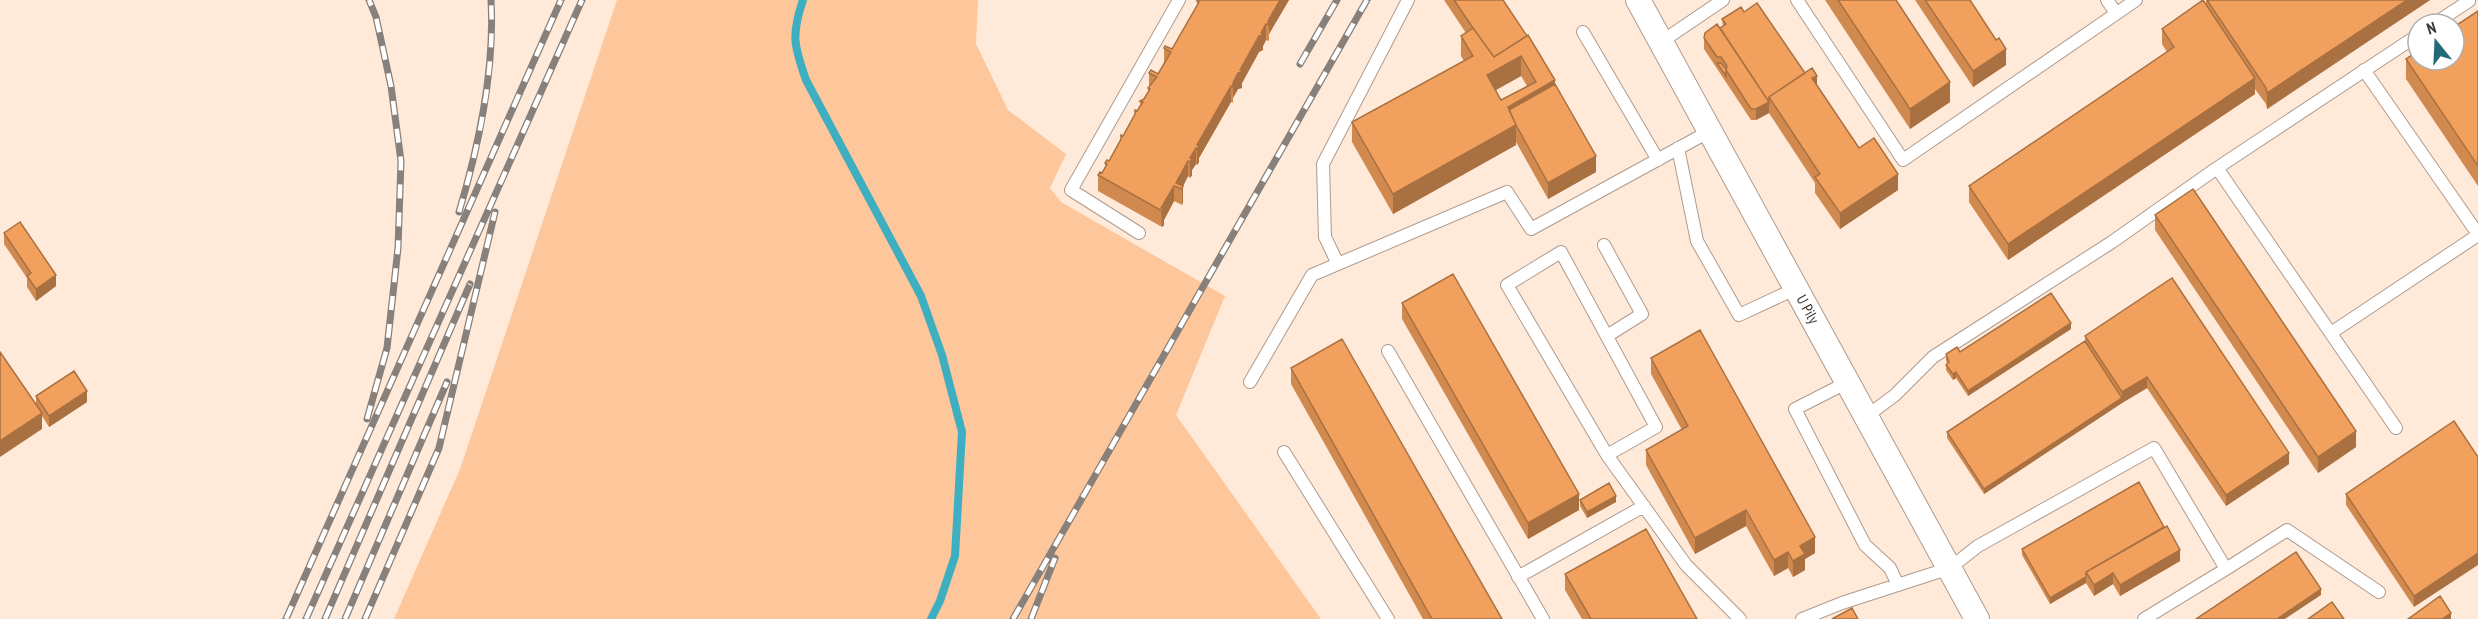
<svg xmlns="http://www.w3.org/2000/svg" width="2478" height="619" font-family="'PT Sans Narrow',sans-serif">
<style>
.built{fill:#ffeada;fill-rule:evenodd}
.green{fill:#fdc69b}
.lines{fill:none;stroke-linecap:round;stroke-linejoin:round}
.stream{stroke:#3eafc1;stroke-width:8}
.service-casing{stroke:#ae9b8e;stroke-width:14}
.minor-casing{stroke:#ae9b8e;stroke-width:26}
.service{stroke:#fff;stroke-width:12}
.minor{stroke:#fff;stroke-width:24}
.rail-casing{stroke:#88807a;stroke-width:7}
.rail{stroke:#fff;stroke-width:4.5;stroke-dasharray:14;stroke-linecap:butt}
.wall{fill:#d08a50;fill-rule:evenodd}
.shaded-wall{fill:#a97041}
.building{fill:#f2a05d;stroke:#a97041;stroke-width:1.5;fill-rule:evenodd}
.labels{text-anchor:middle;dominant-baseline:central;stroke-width:4.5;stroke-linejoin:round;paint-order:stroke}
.street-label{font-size:15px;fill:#3c342f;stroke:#fff}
</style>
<rect width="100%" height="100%" fill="#fcf4ee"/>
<!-- built -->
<path class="built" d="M 0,0 L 2478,0 L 2478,619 L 0,619 ZM 2418,24 L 2454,24 L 2454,60 L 2418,60 Z"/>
<!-- green -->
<path class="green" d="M 617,0 L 978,0 L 976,44 L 1008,110 L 1066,154 L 1050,188 L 1061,202 L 1225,296 L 1176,415 L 1321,619 L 394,619 L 460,469 Z"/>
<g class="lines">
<!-- stream -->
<path class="stream" d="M 803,0 C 791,35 794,46 806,80 L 921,296 L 942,355 L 962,432 L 955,556 L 940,601 L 931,619"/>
<defs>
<path id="service" d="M 1797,0 L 1903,160 L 2136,0
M 2107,0 L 2116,13
M 2434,24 L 2469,1
M 1583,32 L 1658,160
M 1661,42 L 1723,0
M 2364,70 L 2478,234
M 1678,148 L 1697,241 L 1739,315 L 1797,288
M 2217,168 L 2396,428
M 1139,233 L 1071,190 L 1179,0
M 1604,245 L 1642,314 L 1607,336
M 1338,264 L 1325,237 L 1323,164 L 1408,0
M 2331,333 L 2478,235
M 1388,351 L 1543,619
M 1250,382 L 1312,275 L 1507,192 L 1531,229 L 1710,131
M 1848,382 L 1795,409 L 1865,545 L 1890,568 L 1898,585
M 1867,416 L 1895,395 L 1933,357 L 2112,242 L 2217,168 L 2418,35
M 1284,452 L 1388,619
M 1607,455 L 1656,427 L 1561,252 L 1507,285 L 1607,455 L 1686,565 L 1740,619
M 2226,569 L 2287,530 L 2379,592
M 1518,577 L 1644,506
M 1802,619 L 1842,603 L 1950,568 L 1978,546 L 2154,448 L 2226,569 L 2144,619"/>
<path id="minor" d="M 1638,0 L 1977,619"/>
</defs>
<!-- service casing -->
<use href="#service" class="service-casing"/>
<!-- minor casing -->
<use href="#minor" class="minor-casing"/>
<!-- service -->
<use href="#service" class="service"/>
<!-- minor -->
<use href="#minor" class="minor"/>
<defs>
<path id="rail" d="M 1300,64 L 1337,0
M 459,212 C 479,145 495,71 491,0
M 367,419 L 387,348 L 398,248 L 401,161 L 391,86 L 376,17 L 369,0
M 286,619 L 561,0
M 306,619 L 582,0
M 325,619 L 470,284
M 345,619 L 447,382
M 365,619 L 439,448 L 495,212
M 1013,619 L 1367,0
M 1031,619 L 1055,558"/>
</defs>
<!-- rail casing -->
<use href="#rail" class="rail-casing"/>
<!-- rail -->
<use href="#rail" class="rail"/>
</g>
<!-- wall -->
<path class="wall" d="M 1199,0 L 1289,0 L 1269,34 L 1269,41 L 1266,40 L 1263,46 L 1263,50 L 1259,52 L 1242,83 L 1242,88 L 1238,89 L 1233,98 L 1233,103 L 1231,102 L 1199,158 L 1199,162 L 1197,165 L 1196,164 L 1192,170 L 1192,175 L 1190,178 L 1188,176 L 1183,186 L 1183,202 L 1182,205 L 1174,201 L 1164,220 L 1164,225 L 1162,227 L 1098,191 L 1098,175 L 1102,173 L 1105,167 L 1105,163 L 1109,161 L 1140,105 L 1140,101 L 1144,99 L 1148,93 L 1148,88 L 1149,86 L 1149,73 L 1158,74 L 1164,63 L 1164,48 L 1172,49 L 1197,6 L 1197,1 Z
M 1444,0 L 1503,0 L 1555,84 L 1596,172 L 1548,199 L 1516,142 L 1516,145 L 1393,214 L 1352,142 L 1352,122 L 1464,61 L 1461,56 L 1461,36 L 1466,33 ZM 1521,76 L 1527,86 L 1501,100 L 1496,90 Z
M 1825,0 L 1896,0 L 1950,102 L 1910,129 Z
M 1915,0 L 1970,0 L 1996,40 L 2006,65 L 1973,87 Z
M 2206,0 L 2430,0 L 2267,109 L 2266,104 L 2255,89 L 2255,94 L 2008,260 L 1969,202 L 1969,186 L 2167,52 L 2162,44 L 2162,29 L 2206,5 Z
M 2478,11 L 2478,186 L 2406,79 L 2406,59 Z
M 1744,12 L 1817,85 L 1859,148 L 1898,190 L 1840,229 L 1815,193 L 1815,183 L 1769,113 L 1756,120 L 1751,120 L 1704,49 L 1704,38 L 1723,26 L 1722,19 Z
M 2155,215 L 2356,447 L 2318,473 L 2155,230 Z
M 4,233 L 56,286 L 36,301 L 27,287 L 27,278 L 4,244 Z
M 1402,303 L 1579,510 L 1528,539 L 1402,319 Z
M 2071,329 L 1968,396 L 1956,378 L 1953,380 L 1946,370 L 1946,365 L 1947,364 L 1946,360 L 1946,354 L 1960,352 Z
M 2085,336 L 2289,464 L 2226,506 L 2147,388 L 2122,403 L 1984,494 L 1947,438 L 1947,432 L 2085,341 Z
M 1651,358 L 1815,553 L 1805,559 L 1805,570 L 1793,577 L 1788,568 L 1774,576 L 1746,526 L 1695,554 L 1646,465 L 1646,450 L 1682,430 L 1651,374 Z
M 1291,368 L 1502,619 L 1423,619 L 1291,384 Z
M 36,396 L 87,402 L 49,427 L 42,416 L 42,429 L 36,404 Z
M 2454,421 L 2414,607 L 2346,505 L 2346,494 Z
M 1580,500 L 1616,502 L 1587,518 L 1580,506 Z
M 2022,549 L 2180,561 L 2120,596 L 2113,584 L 2094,596 L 2086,583 L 2050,604 L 2022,555 Z
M 1565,574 L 1697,619 L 1582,619 L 1565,590 Z"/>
<!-- shaded-wall -->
<path class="shaded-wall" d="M 1280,0 L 1289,0 L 1269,34 L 1269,25 L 1268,21 Z
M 2407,0 L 2430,0 L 2267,109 L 2267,93 Z
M 1266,24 L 1266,40 L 1263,46 L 1263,50 L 1259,52 L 1242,83 L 1242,88 L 1238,89 L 1233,98 L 1233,83 Z
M 2006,49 L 2006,65 L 1973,87 L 1973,71 Z
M 1521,56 L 1521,76 L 1487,95 L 1487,75 Z
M 1817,76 L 1817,92 L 1812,78 Z
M 2255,78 L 2255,94 L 2008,260 L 2008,244 Z
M 1555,80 L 1555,100 L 1514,123 L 1508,107 Z
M 1950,82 L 1950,102 L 1910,129 L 1910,109 Z
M 1231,86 L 1231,102 L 1199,158 L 1199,162 L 1197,165 L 1197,145 Z
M 1769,102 L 1769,113 L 1756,120 L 1756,109 Z
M 1516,125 L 1516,145 L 1393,214 L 1393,194 Z
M 1196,148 L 1196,164 L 1192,170 L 1192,175 L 1190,178 L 1190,158 Z
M 1596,156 L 1596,172 L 1548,199 L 1548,183 Z
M 1188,161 L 1188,176 L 1183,186 L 1183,202 L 1182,205 L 1182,189 L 1176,183 Z
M 1898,174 L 1898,190 L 1840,229 L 1840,213 Z
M 1174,186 L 1174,201 L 1164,220 L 1164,225 L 1162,227 L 1161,208 Z
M 56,275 L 56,286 L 36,301 L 36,289 Z
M 2071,323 L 2071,329 L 1968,396 L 1968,391 Z
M 1956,372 L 1956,378 L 1953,380 L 1953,374 Z
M 2147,377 L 2147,388 L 2122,403 L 1984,494 L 1984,489 L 2122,398 L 2122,392 Z
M 87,391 L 87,402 L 49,427 L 49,416 Z
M 42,413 L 42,429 L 0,457 L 0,441 Z
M 2356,431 L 2356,447 L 2318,473 L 2318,457 Z
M 2289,453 L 2289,464 L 2226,506 L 2226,495 Z
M 1579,494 L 1579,510 L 1528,539 L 1528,523 Z
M 1616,496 L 1616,502 L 1587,518 L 1587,512 Z
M 1746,510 L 1746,526 L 1695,554 L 1695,538 Z
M 1815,537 L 1815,553 L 1805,559 L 1805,570 L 1793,577 L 1793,561 L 1800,546 Z
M 2180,550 L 2180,561 L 2120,596 L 2120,585 Z
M 1788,552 L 1788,568 L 1774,576 L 1774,560 Z
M 2478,553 L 2478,565 L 2414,607 L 2414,596 Z
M 2113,573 L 2113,584 L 2094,596 L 2094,585 Z
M 2086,577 L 2086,583 L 2050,604 L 2050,598 Z
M 2321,589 L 2321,595 L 2285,619 L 2277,619 Z
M 2451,613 L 2451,619 L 2442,619 Z"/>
<!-- building -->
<path class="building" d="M 1199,0 L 1280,0 L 1268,21 L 1269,25 L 1266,24 L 1261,33 L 1263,35 L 1259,36 L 1240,70 L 1242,72 L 1238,73 L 1233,83 L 1233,87 L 1231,86 L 1197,145 L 1199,147 L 1197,149 L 1196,148 L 1190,158 L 1192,159 L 1190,162 L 1188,161 L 1176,183 L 1183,186 L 1182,189 L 1174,186 L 1161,208 L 1164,209 L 1162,211 L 1098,175 L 1100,172 L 1102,173 L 1107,164 L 1105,163 L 1107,160 L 1109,161 L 1121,139 L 1121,135 L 1123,136 L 1135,114 L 1135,110 L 1137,111 L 1143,102 L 1140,101 L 1144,99 L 1150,89 L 1148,88 L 1157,77 L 1149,73 L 1151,70 L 1158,74 L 1171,52 L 1164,48 L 1165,46 L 1172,49 L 1199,2 L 1197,1 Z
M 1454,0 L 1503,0 L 1527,36 L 1494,57 L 1473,28 Z
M 1838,0 L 1896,0 L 1950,82 L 1910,109 Z
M 1925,0 L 1970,0 L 1996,40 L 1999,38 L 2006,49 L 1973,71 Z
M 2203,0 L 2255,78 L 2008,244 L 1969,186 L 2174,47 L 2162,29 Z
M 2207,0 L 2407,0 L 2267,93 L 2266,88 Z
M 1757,3 L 1805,73 L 1769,97 L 1769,102 L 1720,28 L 1726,24 L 1722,19 L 1741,7 L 1744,12 Z
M 2478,11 L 2478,166 L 2406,59 L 2418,51 L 2418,60 L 2454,60 L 2454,27 Z
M 1717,24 L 1769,102 L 1756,109 L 1751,109 L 1726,70 L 1727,66 L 1721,57 L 1717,57 L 1704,38 L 1705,33 Z
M 1473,28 L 1494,57 L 1528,35 L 1555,80 L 1508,107 L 1516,125 L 1393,194 L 1352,122 L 1473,56 L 1461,36 ZM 1521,56 L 1536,82 L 1501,100 L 1487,75 Z
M 1717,63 L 1721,63 L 1726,69 L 1726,76 Z
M 1812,68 L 1817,76 L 1812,78 L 1859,148 L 1874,138 L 1898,174 L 1840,213 L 1815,177 L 1820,174 L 1769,97 Z
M 1555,84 L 1596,156 L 1548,183 L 1516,125 L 1509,110 Z
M 2193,189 L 2356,431 L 2318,457 L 2155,215 Z
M 20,222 L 56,275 L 36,289 L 27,276 L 31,273 L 4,233 Z
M 1453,274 L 1579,494 L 1528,523 L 1402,303 Z
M 2172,278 L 2289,453 L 2226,495 L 2147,377 L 2122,392 L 2085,336 Z
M 2051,293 L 2071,323 L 1968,391 L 1956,372 L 1953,374 L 1946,365 L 1949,362 L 1946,354 L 1957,347 L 1960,352 Z
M 1700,330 L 1815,537 L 1800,546 L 1805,554 L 1793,561 L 1788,552 L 1774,560 L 1746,510 L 1695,538 L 1646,450 L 1688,426 L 1651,358 Z
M 1342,339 L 1502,619 L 1432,619 L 1291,368 Z
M 2085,341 L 2122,398 L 1984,489 L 1947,432 Z
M 0,352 L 42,413 L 0,441 Z
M 74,371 L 87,391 L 49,416 L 36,396 Z
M 2454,421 L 2478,457 L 2478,553 L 2414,596 L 2346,494 Z
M 2139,482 L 2164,527 L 2086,572 L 2086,577 L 2050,598 L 2022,549 Z
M 1609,483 L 1616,496 L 1587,512 L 1580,500 Z
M 2167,526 L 2180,550 L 2120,585 L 2113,573 L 2094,585 L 2086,572 Z
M 1646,529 L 1697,619 L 1591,619 L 1565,574 Z
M 2296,552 L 2321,589 L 2277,619 L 2196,619 Z
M 2440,596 L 2451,613 L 2442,619 L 2408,619 Z
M 2332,602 L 2344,619 L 2308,619 Z
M 1852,608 L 1858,619 L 1832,619 Z"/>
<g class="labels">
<!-- street labels -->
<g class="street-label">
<text transform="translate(1808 309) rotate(61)">U Pily</text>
</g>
</g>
<!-- north arrow -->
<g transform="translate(2436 42) rotate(342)"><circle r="28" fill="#ffffff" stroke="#b1aeac" stroke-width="1.5"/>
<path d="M0-4.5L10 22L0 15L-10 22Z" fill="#226a76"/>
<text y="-9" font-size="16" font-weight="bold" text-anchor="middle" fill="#3c342f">N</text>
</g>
</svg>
